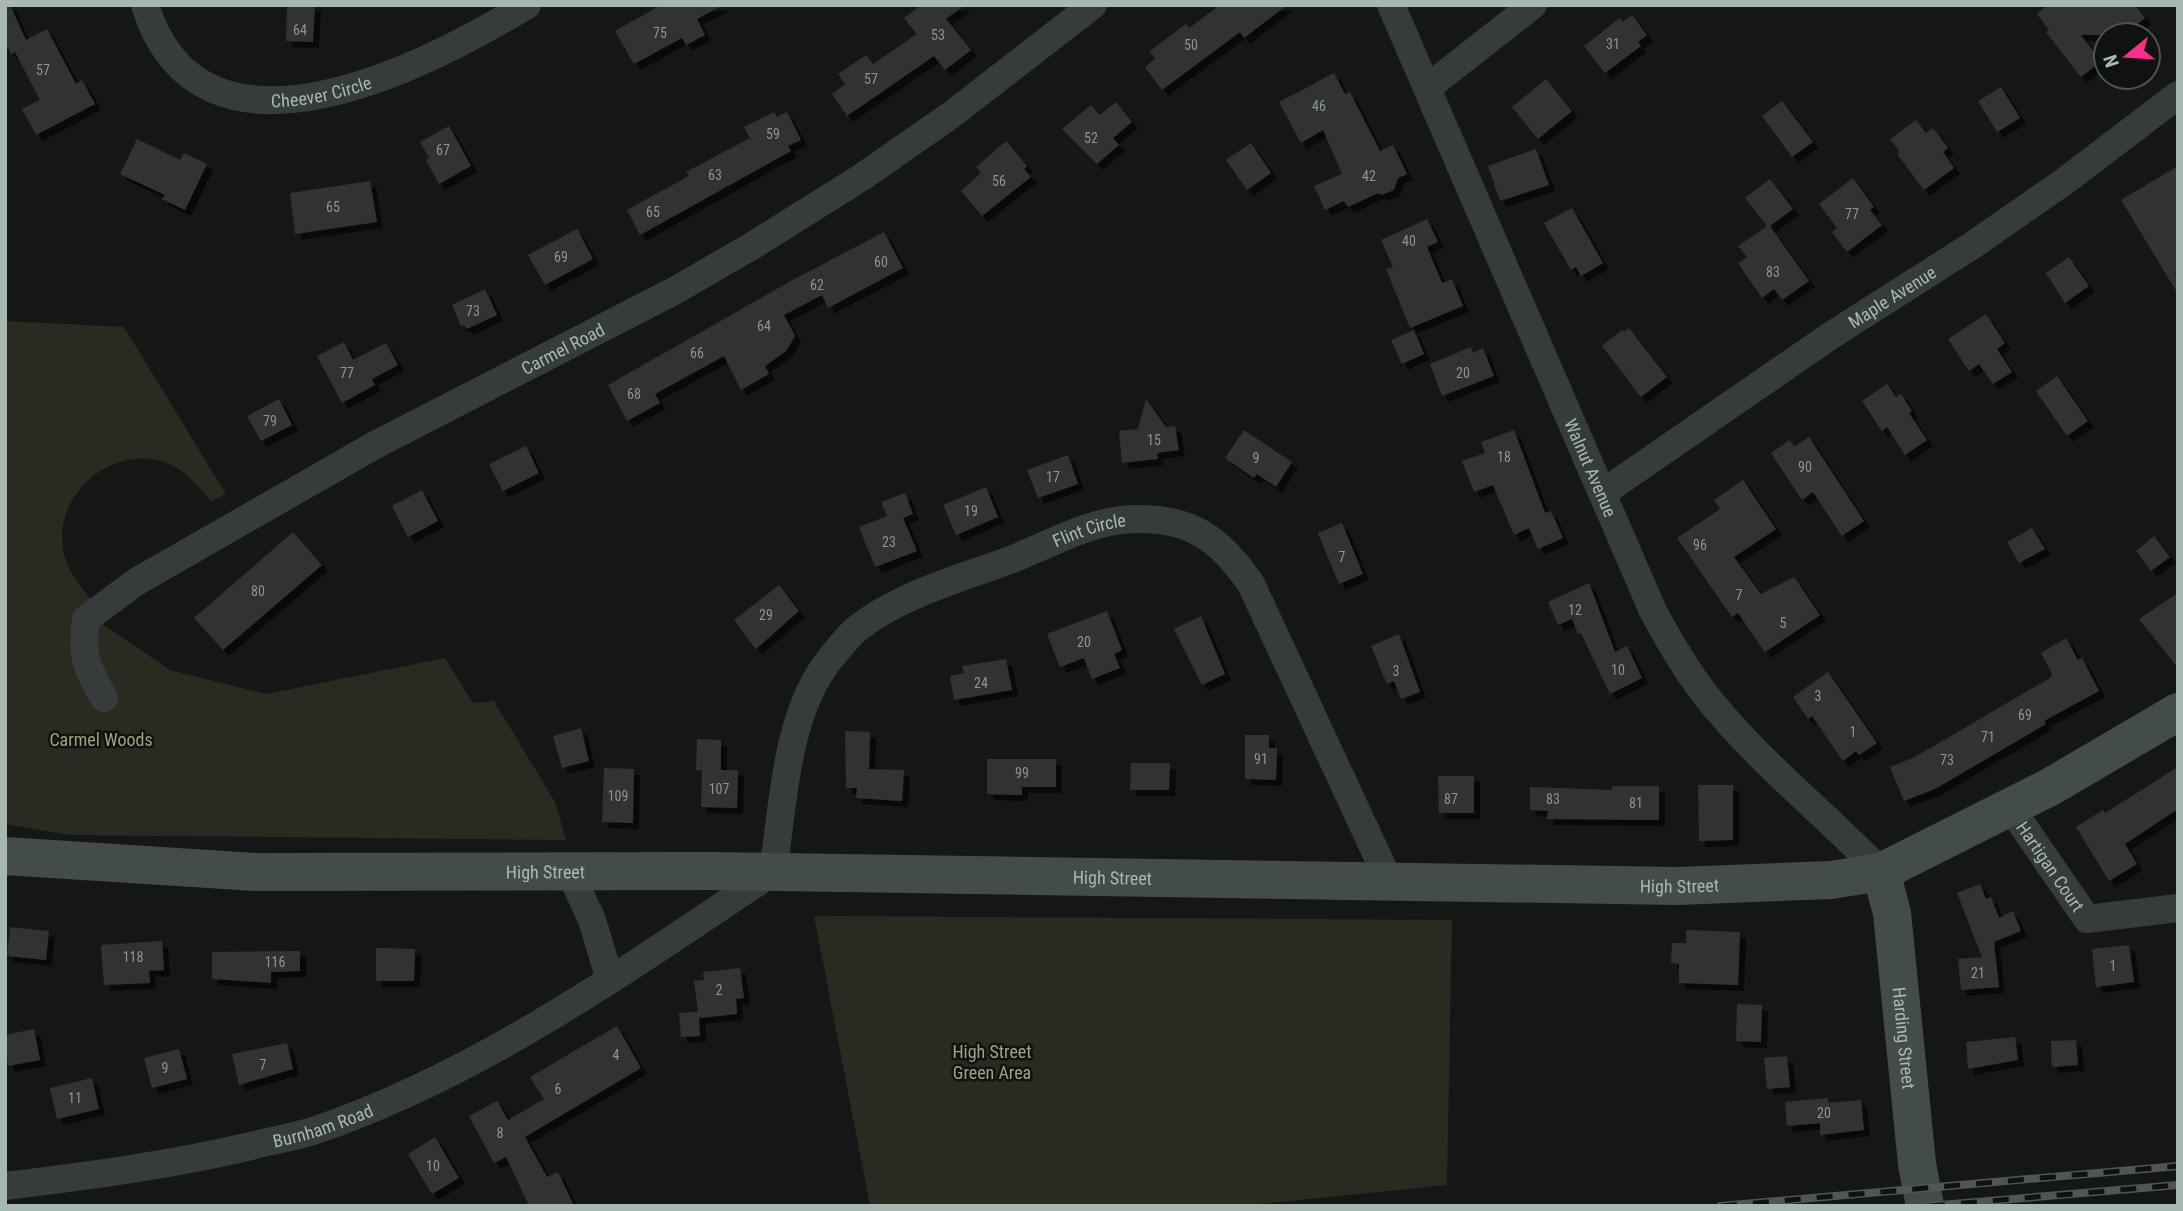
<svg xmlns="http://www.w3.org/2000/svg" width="2183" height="1211" font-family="'Roboto Condensed',sans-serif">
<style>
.green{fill:#2a2a21}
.building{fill:#303333;filter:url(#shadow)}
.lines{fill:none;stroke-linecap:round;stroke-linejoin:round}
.minor{stroke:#363c3b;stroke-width:28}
.secondary{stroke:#444c49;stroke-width:38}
.rail-casing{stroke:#4f5754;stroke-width:8}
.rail{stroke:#101212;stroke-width:5;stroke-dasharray:16;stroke-linecap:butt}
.labels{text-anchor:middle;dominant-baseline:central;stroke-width:5;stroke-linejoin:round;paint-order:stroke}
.number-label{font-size:14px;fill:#899792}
.street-label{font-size:18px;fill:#a7b8b1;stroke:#101212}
.park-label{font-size:18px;fill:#a3a17e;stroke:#101212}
</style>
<defs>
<filter id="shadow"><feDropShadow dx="6" dy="6" stdDeviation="0" flood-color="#0009"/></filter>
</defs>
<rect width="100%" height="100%" fill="#151717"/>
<!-- green -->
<path class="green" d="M 5,321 L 124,327 L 226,494 L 211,501 C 197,485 183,467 161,461 C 105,446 46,503 66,560 C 72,579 91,598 102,614 L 95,619 L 170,670 L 266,694 L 445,658 L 473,703 L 494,701 L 555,802 L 566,840 L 71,835 L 5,824 Z
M 814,916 L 1452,920 L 1447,1185 L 1241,1206 L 870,1206 Z"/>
<!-- building -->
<path class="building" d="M 5,5 L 10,5 L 26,40 L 47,29 L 76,84 L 82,80 L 95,104 L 36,135 L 22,109 L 40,100 L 15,52 L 11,54 L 5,42 Z
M 287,5 L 315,5 L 313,42 L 286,41 Z
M 661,5 L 723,5 L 697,19 L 705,35 L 686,45 L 682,38 L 634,64 L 615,31 Z
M 921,5 L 965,5 L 946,19 L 971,50 L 945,70 L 934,56 L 847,116 L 832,94 L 845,84 L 838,74 L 866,55 L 873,64 L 917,34 L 904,18 Z
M 1220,5 L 1287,5 L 1244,38 L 1240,32 L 1162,90 L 1145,67 L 1155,59 L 1150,51 L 1186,24 L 1189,28 Z
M 2048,5 L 2135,5 L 2145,18 L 2124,35 L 2081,35 L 2101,61 L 2081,77 L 2046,32 L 2049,30 L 2037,14 Z
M 1632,15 L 1647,35 L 1638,42 L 1641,46 L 1605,73 L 1584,46 L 1620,18 L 1623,22 Z
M 1334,73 L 1345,94 L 1350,92 L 1380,151 L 1393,145 L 1407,174 L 1398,178 L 1394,190 L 1381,195 L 1378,193 L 1348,207 L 1344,201 L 1325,210 L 1314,186 L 1342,174 L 1323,130 L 1301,143 L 1279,102 Z
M 1546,79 L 1572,111 L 1538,139 L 1512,107 Z
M 2001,87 L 2020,118 L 1997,132 L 1978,101 Z
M 1782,101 L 1813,142 L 1792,157 L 1762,116 Z
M 1116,102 L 1132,122 L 1113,138 L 1119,145 L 1097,164 L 1062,129 L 1091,105 L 1100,115 Z
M 774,112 L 777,117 L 787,112 L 801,140 L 788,146 L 791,151 L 640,235 L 627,210 L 689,176 L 686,172 L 750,138 L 744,127 Z
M 1916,120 L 1926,133 L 1933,128 L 1948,148 L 1943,152 L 1954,168 L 1924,190 L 1897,154 L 1900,152 L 1890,139 Z
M 449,126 L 471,166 L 439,184 L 426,160 L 429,158 L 420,142 Z
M 137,139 L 180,160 L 184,153 L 207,164 L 185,210 L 162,199 L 165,195 L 120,174 Z
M 1006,141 L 1027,166 L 1024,169 L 1031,177 L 982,216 L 961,191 L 981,173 L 976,167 Z
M 1251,143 L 1271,173 L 1247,190 L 1226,160 Z
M 1536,149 L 1549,185 L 1500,201 L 1488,166 Z
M 2178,166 L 2178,294 L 2121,200 Z
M 1853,178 L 1874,207 L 1870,210 L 1882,225 L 1847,252 L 1832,232 L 1837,228 L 1819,204 Z
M 1770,179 L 1793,209 L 1770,226 L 1809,281 L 1782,300 L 1774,289 L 1762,298 L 1738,263 L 1747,257 L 1738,246 L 1767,226 L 1745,198 Z
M 370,181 L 377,222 L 295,234 L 290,193 Z
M 1572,208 L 1603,263 L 1581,276 L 1576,267 L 1571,270 L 1544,223 Z
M 1427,219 L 1438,242 L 1427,247 L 1442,283 L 1452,279 L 1463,306 L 1410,328 L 1386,269 L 1393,267 L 1381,240 Z
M 577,229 L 593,259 L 545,285 L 528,255 Z
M 884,232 L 903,268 L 828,308 L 822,295 L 784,315 L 795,336 L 786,351 L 765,366 L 769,374 L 741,390 L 724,356 L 655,394 L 660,403 L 627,421 L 608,385 L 789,282 Z
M 2069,257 L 2089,286 L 2065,303 L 2046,273 Z
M 485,289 L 497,315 L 467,329 L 464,325 L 461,326 L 452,305 Z
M 1986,314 L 2005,343 L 1997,349 L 2012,372 L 1993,384 L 1979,364 L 1969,371 L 1948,339 Z
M 1629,328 L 1667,377 L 1641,397 L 1602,346 L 1622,330 L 1624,332 Z
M 1414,330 L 1424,354 L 1402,364 L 1391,340 Z
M 344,342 L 353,360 L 386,343 L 398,365 L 372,379 L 375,385 L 342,403 L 317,356 Z
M 1471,347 L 1473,353 L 1483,348 L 1494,376 L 1442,396 L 1430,364 Z
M 2057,376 L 2088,421 L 2067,436 L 2036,391 Z
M 1887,384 L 1896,397 L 1901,394 L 1912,411 L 1909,413 L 1927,440 L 1905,455 L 1887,427 L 1882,431 L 1862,401 Z
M 279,399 L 292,425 L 261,441 L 247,416 Z
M 1146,399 L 1166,427 L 1175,426 L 1179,450 L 1157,453 L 1158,459 L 1122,463 L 1119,431 L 1138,429 Z
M 1244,430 L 1292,462 L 1276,487 L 1257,474 L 1254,478 L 1225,458 Z
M 1514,430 L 1545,513 L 1551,511 L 1563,538 L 1538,549 L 1529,528 L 1514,535 L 1493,485 L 1474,492 L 1462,461 L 1485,453 L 1481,442 Z
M 1809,437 L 1864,521 L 1842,536 L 1813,492 L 1802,500 L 1771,453 L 1790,440 L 1794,447 Z
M 526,446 L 539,473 L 503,491 L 489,464 Z
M 1068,455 L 1078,484 L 1038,498 L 1027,470 Z
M 1743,480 L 1776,529 L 1734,557 L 1761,594 L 1794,577 L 1820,615 L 1765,652 L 1738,613 L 1732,617 L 1677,538 L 1720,509 L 1714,500 Z
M 986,487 L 998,517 L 956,535 L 943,505 Z
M 422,490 L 438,521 L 408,537 L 392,506 Z
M 905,493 L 913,514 L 903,518 L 917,551 L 875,567 L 859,527 L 887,516 L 881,502 Z
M 1342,523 L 1363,574 L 1339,584 L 1318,533 Z
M 2032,528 L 2045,549 L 2019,563 L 2007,542 Z
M 293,532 L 322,565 L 223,650 L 194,618 Z
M 2154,536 L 2170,557 L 2151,571 L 2136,551 Z
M 1589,583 L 1615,652 L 1627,646 L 1642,678 L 1610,694 L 1581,633 L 1578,634 L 1572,619 L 1558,625 L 1548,602 Z
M 779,585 L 799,611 L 756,649 L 734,620 Z
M 2178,593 L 2178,668 L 2139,619 Z
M 1107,611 L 1122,650 L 1114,654 L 1120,668 L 1092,679 L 1084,658 L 1060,667 L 1047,634 Z
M 1201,616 L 1225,674 L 1202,685 L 1174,629 Z
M 1399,634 L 1420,692 L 1401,699 L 1394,681 L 1387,684 L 1371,646 Z
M 2066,638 L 2078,660 L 2082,658 L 2099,691 L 2044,721 L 2046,724 L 1935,789 L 1904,801 L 1890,767 L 1915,757 L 2050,678 L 2052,674 L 2041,653 Z
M 1006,659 L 1012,690 L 954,700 L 950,676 L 964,673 L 962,666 Z
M 1828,672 L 1877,743 L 1859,755 L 1856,751 L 1843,761 L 1812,716 L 1808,719 L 1793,697 Z
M 581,728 L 589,761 L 562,768 L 553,736 Z
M 845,731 L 870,732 L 869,769 L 904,770 L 902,801 L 856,798 L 857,788 L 846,788 Z
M 1245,735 L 1269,735 L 1269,748 L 1277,748 L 1276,780 L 1245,779 Z
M 697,739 L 721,740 L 721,770 L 738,770 L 737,808 L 701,807 L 702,770 L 696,770 Z
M 987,759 L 1056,759 L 1056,787 L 1022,787 L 1022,795 L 987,794 Z
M 1131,763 L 1170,763 L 1169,790 L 1130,790 Z
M 2178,767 L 2178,809 L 2125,844 L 2137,864 L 2109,881 L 2076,827 L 2103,810 L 2105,813 Z
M 604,768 L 634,769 L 633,823 L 602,822 Z
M 1438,776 L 1474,776 L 1474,813 L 1439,813 Z
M 1698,785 L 1733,785 L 1733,840 L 1699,841 Z
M 1612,786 L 1659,786 L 1659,820 L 1547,819 L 1548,811 L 1530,810 L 1530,787 L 1612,790 Z
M 1980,884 L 1986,899 L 1991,897 L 1999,918 L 2013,911 L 2021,931 L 1994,942 L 1999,987 L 1961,990 L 1958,959 L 1982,957 L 1957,893 Z
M 10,927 L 49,931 L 46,960 L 7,956 Z
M 1686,930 L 1740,932 L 1738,985 L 1679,983 L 1679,964 L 1671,963 L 1672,943 L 1686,943 Z
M 162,941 L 164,970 L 149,971 L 150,983 L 104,985 L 101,945 Z
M 2129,945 L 2134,982 L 2096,987 L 2092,949 Z
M 376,948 L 415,949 L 414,981 L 376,981 Z
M 300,951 L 300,971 L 271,972 L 271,983 L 212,979 L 212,952 Z
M 740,968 L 744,998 L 736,999 L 737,1014 L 699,1018 L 700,1036 L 681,1037 L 679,1013 L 698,1012 L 694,981 L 704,980 L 703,972 Z
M 1737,1004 L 1762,1005 L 1761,1042 L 1736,1041 Z
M 617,1026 L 641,1068 L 525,1137 L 547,1177 L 558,1172 L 574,1206 L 529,1206 L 506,1157 L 494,1163 L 469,1116 L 497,1101 L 508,1120 L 544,1099 L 530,1077 Z
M 34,1029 L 40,1060 L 8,1066 L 5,1035 Z
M 2015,1037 L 2018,1060 L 1968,1069 L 1966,1042 Z
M 2076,1040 L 2078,1065 L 2052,1067 L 2051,1041 Z
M 287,1043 L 293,1069 L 239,1085 L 232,1054 Z
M 179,1049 L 187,1079 L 152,1088 L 144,1058 Z
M 1787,1056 L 1790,1087 L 1767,1089 L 1764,1058 Z
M 92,1078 L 99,1109 L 57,1119 L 50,1088 Z
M 1828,1098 L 1828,1103 L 1861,1100 L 1864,1130 L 1820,1135 L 1820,1123 L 1787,1126 L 1785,1102 Z
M 435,1137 L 459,1178 L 432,1194 L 408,1154 Z"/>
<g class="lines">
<!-- minor -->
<g class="minor">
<path id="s1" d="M 145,5 C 200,184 425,67 527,5"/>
<path id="s2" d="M 1391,5 L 1653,611 C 1669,641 1686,670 1707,697 C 1758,761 1824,813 1881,872"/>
<path d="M 1427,88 L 1533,5"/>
<path id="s3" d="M 1604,492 L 1830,336 L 1973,245 L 2065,181 L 2178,95"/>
<path id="s4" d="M 104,698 C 86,666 81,656 86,619 L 136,582 L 375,445 L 676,290 L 752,246 L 862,177 L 951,115 L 1093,5"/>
<path id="s5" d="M 2010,807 L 2087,919 L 2178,908"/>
<path d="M 569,870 L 592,920 L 610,980"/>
<path id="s6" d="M 5,1186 C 88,1176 170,1165 251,1146 C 271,1141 293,1137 313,1131 C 481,1074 627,969 773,872 C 783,805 786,713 830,659 C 838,649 848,636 858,628 C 901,594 962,578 1013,559 C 1050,544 1092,520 1133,519 C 1191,517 1220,539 1251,584 L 1389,881"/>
</g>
<!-- secondary -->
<g class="secondary">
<path id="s7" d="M 5,856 L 256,872 L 711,871 L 1678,886 L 1831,880 L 1881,872 L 2050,787 L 2178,712"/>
<path id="s8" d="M 1881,872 L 1892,913 L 1917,1164 L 1925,1206"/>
</g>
<defs>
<path id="rail" d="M 1721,1206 L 2178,1166
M 1929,1206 L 2178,1185"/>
</defs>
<!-- rail casing -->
<use href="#rail" class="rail-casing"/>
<!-- rail -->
<use href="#rail" class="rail"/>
</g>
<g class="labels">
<!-- number labels -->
<g class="number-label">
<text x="300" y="30">64</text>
<text x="660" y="33">75</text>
<text x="938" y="35">53</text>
<text x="1613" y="44">31</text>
<text x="1191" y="45">50</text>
<text x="43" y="70">57</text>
<text x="871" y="79">57</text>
<text x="1319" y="106">46</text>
<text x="773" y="134">59</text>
<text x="1091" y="138">52</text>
<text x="443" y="150">67</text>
<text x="715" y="175">63</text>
<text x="1369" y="176">42</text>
<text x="999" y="181">56</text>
<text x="333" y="207">65</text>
<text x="653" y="212">65</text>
<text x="1852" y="214">77</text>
<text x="1409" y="241">40</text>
<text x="561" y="257">69</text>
<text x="881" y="262">60</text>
<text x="1773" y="272">83</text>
<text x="817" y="285">62</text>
<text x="473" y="311">73</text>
<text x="764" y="326">64</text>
<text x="697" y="353">66</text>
<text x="347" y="373">77</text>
<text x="1463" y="373">20</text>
<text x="634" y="394">68</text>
<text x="270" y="421">79</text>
<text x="1154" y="440">15</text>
<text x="1504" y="457">18</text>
<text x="1256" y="458">9</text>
<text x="1805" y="467">90</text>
<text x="1053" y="477">17</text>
<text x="971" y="511">19</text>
<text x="889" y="542">23</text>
<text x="1700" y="545">96</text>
<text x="1342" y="557">7</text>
<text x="258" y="591">80</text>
<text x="1739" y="595">7</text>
<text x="1575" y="610">12</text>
<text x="766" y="615">29</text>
<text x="1783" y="623">5</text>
<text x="1084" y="642">20</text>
<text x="1618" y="670">10</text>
<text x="1396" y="671">3</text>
<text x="981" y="683">24</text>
<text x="1818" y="696">3</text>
<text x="2025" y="715">69</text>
<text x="1853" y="732">1</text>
<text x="1988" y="737">71</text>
<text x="1261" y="759">91</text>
<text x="1947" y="760">73</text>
<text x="1022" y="773">99</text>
<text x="719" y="789">107</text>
<text x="618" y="796">109</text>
<text x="1451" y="799">87</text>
<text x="1553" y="799">83</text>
<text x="1636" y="803">81</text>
<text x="133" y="957">118</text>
<text x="275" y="962">116</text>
<text x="2113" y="966">1</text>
<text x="1978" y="973">21</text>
<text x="719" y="990">2</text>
<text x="616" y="1055">4</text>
<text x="263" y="1065">7</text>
<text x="165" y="1068">9</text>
<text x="558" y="1089">6</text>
<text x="75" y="1098">11</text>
<text x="1824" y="1113">20</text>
<text x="500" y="1133">8</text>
<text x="433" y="1166">10</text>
</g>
<!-- street labels -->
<g class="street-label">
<text stroke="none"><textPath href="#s1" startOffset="222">Cheever Circle</textPath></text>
<text stroke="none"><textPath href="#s3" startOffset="348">Maple Avenue</textPath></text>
<text stroke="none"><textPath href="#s4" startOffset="632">Carmel Road</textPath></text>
<text stroke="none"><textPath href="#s2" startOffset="504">Walnut Avenue</textPath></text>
<text stroke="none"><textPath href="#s6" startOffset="1360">Flint Circle</textPath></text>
<text stroke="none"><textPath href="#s5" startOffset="72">Hartigan Court</textPath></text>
<text stroke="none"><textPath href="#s7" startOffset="541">High Street</textPath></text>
<text stroke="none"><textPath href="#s7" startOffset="1108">High Street</textPath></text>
<text stroke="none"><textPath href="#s7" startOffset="1675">High Street</textPath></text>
<text stroke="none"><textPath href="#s8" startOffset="168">Harding Street</textPath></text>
<text stroke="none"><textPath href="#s6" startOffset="324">Burnham Road</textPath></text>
</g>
<!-- park labels -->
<g class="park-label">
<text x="101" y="739">Carmel Woods</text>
<text x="992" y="1051">High Street<tspan x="992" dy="21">Green Area</tspan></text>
</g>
</g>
<!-- border -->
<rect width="2183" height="1211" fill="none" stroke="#a7b8b1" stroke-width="14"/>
<!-- north arrow -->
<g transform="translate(2127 56) rotate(252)"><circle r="33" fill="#101212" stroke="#4c5452" stroke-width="2"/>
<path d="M0-5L12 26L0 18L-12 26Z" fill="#f62f89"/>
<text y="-10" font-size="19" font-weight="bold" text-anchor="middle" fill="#a7b8b1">N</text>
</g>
</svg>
